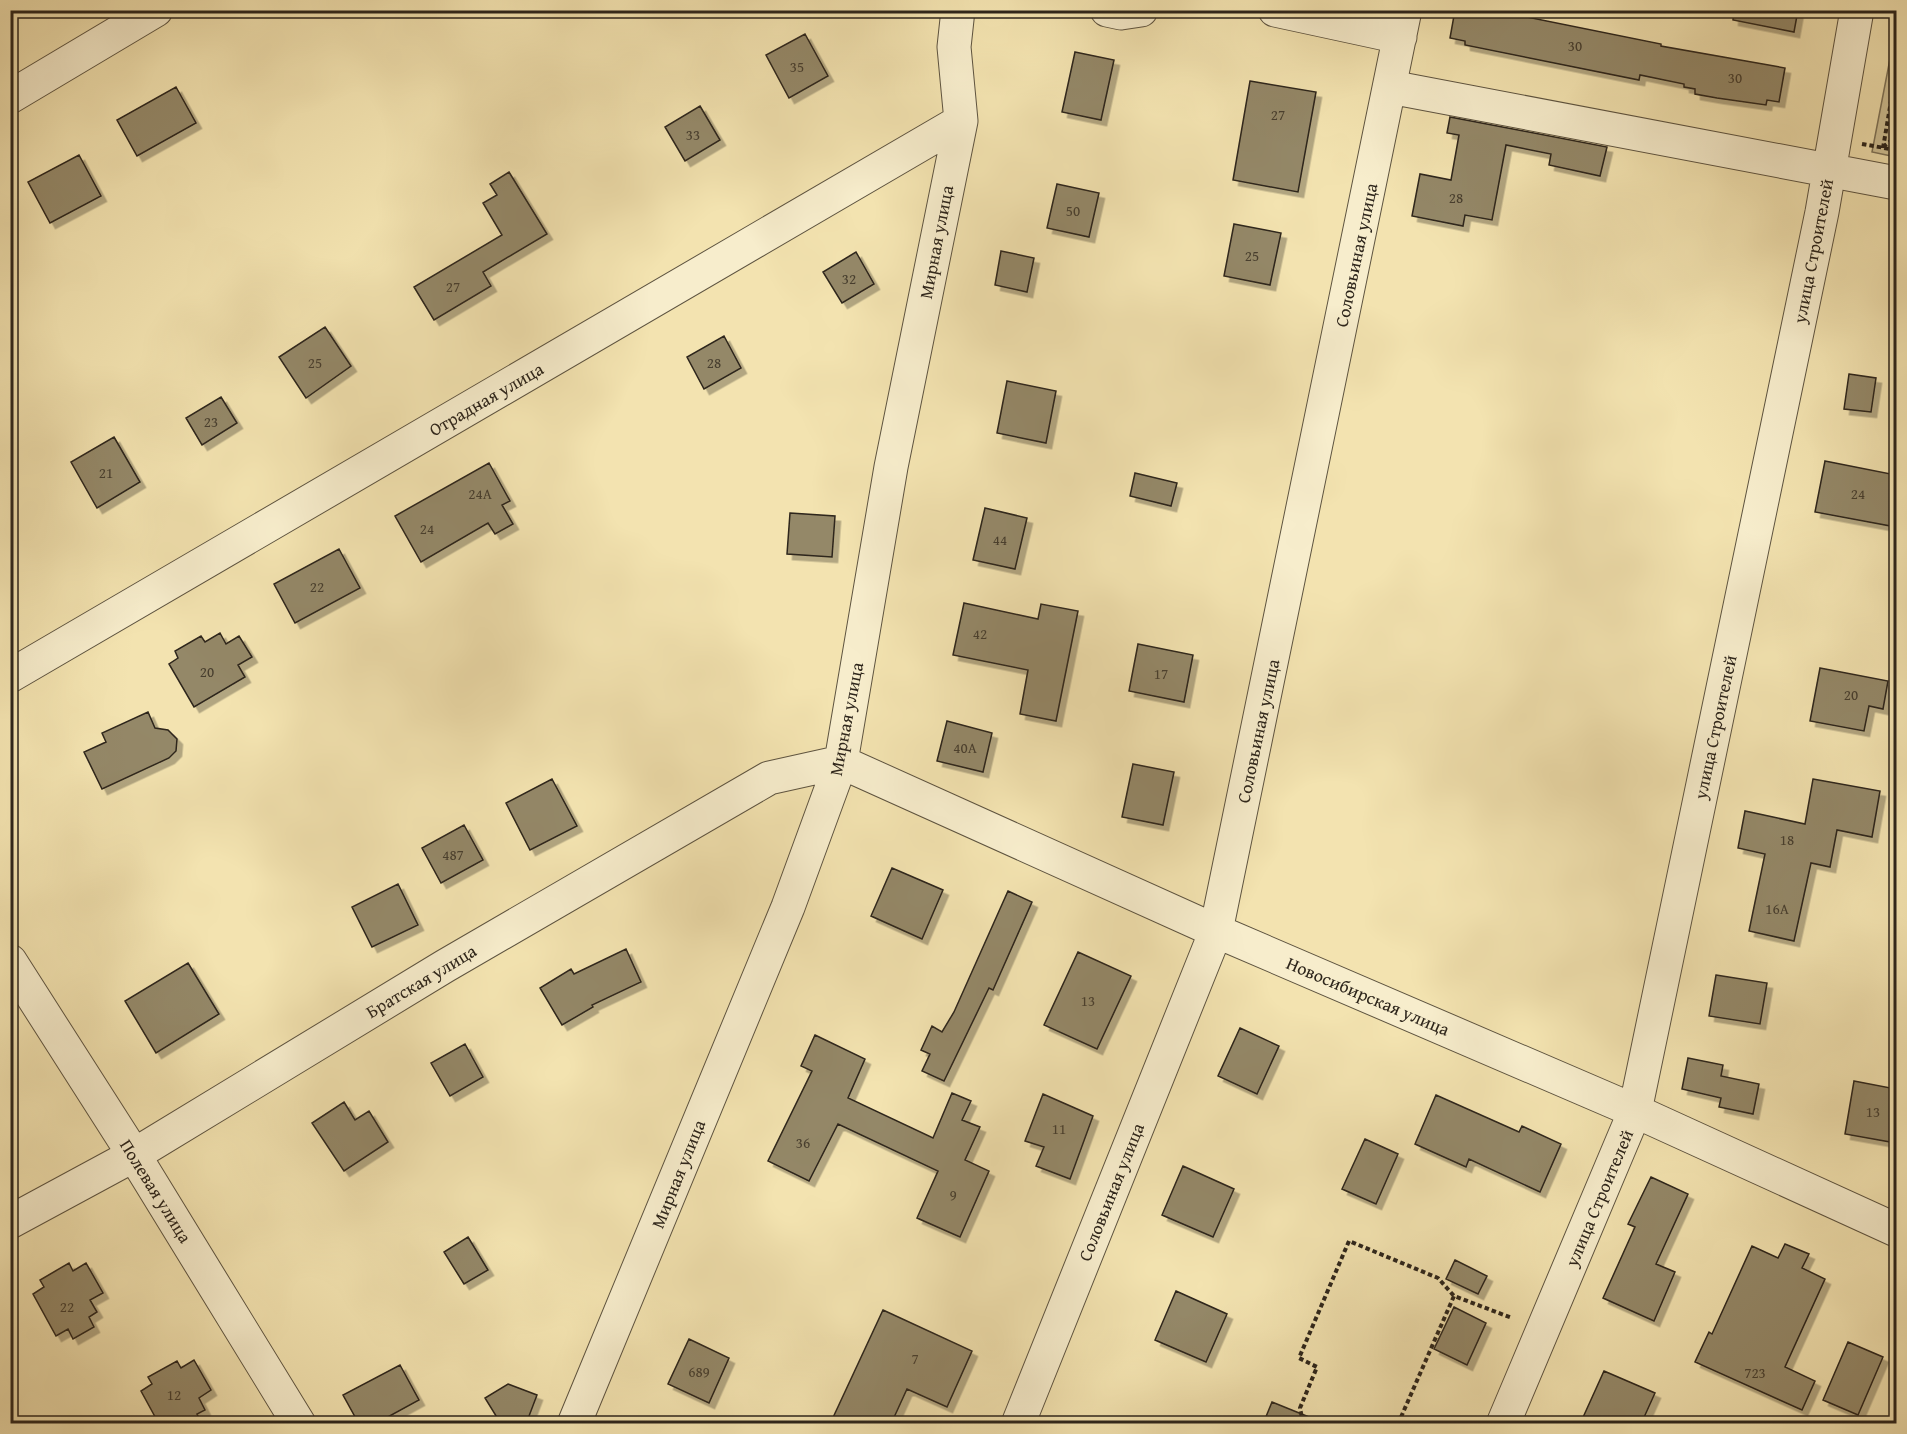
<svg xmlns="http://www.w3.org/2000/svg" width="1907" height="1434" font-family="'Gentium Book Plus',serif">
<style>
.green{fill:#d1c397;stroke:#7f7459;stroke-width:1.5}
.building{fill:#948868;stroke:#2d251b;stroke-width:1.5;filter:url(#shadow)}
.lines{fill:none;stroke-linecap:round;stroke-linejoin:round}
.minor-casing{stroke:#5e5440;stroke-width:35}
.path{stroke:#2d251b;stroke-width:4;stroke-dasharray:4.5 3;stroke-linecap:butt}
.minor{stroke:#f7edcc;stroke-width:33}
.labels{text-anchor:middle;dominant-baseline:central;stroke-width:4.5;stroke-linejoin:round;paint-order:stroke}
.number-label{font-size:15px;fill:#473e2e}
.street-label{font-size:18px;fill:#2d251b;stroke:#f7edcc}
</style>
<defs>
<filter id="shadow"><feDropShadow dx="5.5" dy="5.5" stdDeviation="0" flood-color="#0004"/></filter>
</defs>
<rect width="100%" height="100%" fill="#f3e3b0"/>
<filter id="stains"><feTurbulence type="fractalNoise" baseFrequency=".00333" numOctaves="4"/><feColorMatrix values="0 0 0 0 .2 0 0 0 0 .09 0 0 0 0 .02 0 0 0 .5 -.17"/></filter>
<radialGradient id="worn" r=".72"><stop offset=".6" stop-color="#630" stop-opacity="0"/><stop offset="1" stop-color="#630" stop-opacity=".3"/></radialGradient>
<!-- green -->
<path class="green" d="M 1896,28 L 1896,157 L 1872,152 Z"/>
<!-- building -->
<path class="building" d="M 1455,10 L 1492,10 L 1661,44 L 1661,46 L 1785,68 L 1779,102 L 1767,100 L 1766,105 L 1717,98 L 1695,94 L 1695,89 L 1684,87 L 1684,84 L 1640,75 L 1639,80 L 1465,45 L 1465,41 L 1450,38 Z
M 1734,10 L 1798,10 L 1794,32 L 1733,20 Z
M 805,34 L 828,76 L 789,98 L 766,55 Z
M 1075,52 L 1114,60 L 1101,120 L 1062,112 Z
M 1250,81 L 1316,92 L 1298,192 L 1233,180 Z
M 176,87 L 196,123 L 137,156 L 117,120 Z
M 700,106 L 720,140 L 685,161 L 665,127 Z
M 1450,117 L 1607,147 L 1600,176 L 1549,165 L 1551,154 L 1506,145 L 1492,220 L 1465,215 L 1463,226 L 1412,216 L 1420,174 L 1451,180 L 1459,135 L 1447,133 Z
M 79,155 L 101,196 L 50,223 L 28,182 Z
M 509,172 L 547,234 L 483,272 L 491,286 L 434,320 L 414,287 L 502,235 L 483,203 L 497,195 L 490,184 Z
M 1057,184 L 1099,193 L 1089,237 L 1047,228 Z
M 1234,224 L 1281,233 L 1270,285 L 1224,276 Z
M 1001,251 L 1034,258 L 1027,292 L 995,285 Z
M 856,252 L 874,284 L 842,303 L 823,272 Z
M 325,327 L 351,366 L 306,398 L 279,357 Z
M 724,336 L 741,368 L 704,389 L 687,357 Z
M 1849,374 L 1876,378 L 1871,412 L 1844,409 Z
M 1007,381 L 1056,391 L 1046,443 L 997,433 Z
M 221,397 L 237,423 L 202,445 L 186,418 Z
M 114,437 L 140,482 L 97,508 L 71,462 Z
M 1825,461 L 1896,475 L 1896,527 L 1815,512 Z
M 489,463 L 510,501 L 502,505 L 513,524 L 495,534 L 488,523 L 421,562 L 395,516 Z
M 1135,473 L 1177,483 L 1171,506 L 1130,496 Z
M 985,508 L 1027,518 L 1015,569 L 973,560 Z
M 790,513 L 835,516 L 832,557 L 787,554 Z
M 339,549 L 360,588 L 295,623 L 274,584 Z
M 964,603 L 1038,619 L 1041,604 L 1078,611 L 1056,721 L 1020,714 L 1028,670 L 953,655 Z
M 220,633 L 226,644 L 239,636 L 252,657 L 238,665 L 245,677 L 194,707 L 169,664 L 178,658 L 175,651 L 201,636 L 205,642 Z
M 1138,644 L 1193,655 L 1184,702 L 1129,691 Z
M 1820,668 L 1888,681 L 1883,709 L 1869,706 L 1864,731 L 1810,721 Z
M 148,712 L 155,728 L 168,730 L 177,739 L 176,751 L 169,758 L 102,789 L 84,752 L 106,742 L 102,733 Z
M 947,721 L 992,733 L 983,772 L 937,761 Z
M 1133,764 L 1174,772 L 1163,825 L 1122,817 Z
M 552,779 L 577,826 L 530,850 L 506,803 Z
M 1813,779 L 1880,791 L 1872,837 L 1837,830 L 1830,867 L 1811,863 L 1794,941 L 1749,931 L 1765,854 L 1738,848 L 1745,811 L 1805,824 Z
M 464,825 L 483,860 L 441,883 L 422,848 Z
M 892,868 L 943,890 L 922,939 L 871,916 Z
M 398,884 L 418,925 L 372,947 L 352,907 Z
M 1008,891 L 1032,902 L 993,990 L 989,988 L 944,1081 L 922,1071 L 930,1054 L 921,1050 L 932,1026 L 942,1032 L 954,1012 Z
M 626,949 L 641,982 L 592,1005 L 593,1007 L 562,1025 L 540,988 L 571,969 L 574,974 Z
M 1078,952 L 1131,976 L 1097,1049 L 1044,1025 Z
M 188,963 L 219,1014 L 156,1053 L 125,1001 Z
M 1716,975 L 1767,983 L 1760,1024 L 1709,1016 Z
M 1240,1028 L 1279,1046 L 1257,1094 L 1218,1076 Z
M 815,1035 L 865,1059 L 848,1098 L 933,1138 L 952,1093 L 971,1101 L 962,1120 L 980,1127 L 965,1160 L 989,1171 L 960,1237 L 917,1218 L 938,1171 L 838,1124 L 809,1181 L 768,1161 L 812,1071 L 801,1066 Z
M 465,1044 L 483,1077 L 450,1096 L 431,1063 Z
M 1688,1058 L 1723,1065 L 1721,1076 L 1759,1084 L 1753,1114 L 1719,1107 L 1721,1098 L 1682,1089 Z
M 1854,1081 L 1896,1089 L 1896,1143 L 1845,1134 Z
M 1043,1094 L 1093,1116 L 1070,1179 L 1036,1166 L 1044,1147 L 1025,1141 Z
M 1436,1095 L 1519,1132 L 1522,1126 L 1561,1144 L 1540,1192 L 1469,1159 L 1466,1167 L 1415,1144 Z
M 344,1102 L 355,1120 L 369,1111 L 388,1142 L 344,1171 L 312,1123 Z
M 1365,1139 L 1398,1154 L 1376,1204 L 1342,1189 Z
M 1183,1166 L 1234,1189 L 1213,1237 L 1162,1215 Z
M 1651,1177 L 1688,1194 L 1656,1264 L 1675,1272 L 1654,1321 L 1603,1298 L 1635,1227 L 1628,1224 Z
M 468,1237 L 488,1270 L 464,1284 L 444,1252 Z
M 1785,1244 L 1809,1254 L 1802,1268 L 1825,1279 L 1785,1367 L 1815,1381 L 1802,1410 L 1695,1362 L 1709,1332 L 1712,1334 L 1752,1246 L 1778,1258 Z
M 1455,1260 L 1487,1276 L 1478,1294 L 1446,1279 Z
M 69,1263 L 73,1271 L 86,1263 L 103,1293 L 90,1300 L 97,1312 L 89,1317 L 94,1327 L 73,1339 L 68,1329 L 56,1336 L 33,1294 L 44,1287 L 40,1280 Z
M 1176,1291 L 1227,1314 L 1206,1362 L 1155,1340 Z
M 1454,1307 L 1486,1323 L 1467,1365 L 1434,1349 Z
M 883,1310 L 972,1351 L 947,1407 L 907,1389 L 891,1424 L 830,1424 Z
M 689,1339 L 729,1358 L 709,1403 L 668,1384 Z
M 1848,1342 L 1883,1357 L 1858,1415 L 1823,1400 Z
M 194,1360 L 211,1390 L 199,1398 L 205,1410 L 197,1414 L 202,1424 L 159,1424 L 141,1391 L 152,1384 L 148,1377 L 177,1361 L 181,1368 Z
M 400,1365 L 419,1400 L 375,1424 L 359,1424 L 343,1395 Z
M 1604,1371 L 1655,1393 L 1641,1424 L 1580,1424 Z
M 508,1384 L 537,1395 L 526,1424 L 501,1424 L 485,1398 Z
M 1272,1402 L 1324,1423 L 1324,1424 L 1263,1424 Z"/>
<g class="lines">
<defs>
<path id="minor" d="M 1107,10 L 1121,13 L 1141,10
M 1275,10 L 1400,37
M 1390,87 L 1896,183
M 10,97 L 156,10
M 10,676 L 961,121
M 10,961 L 134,1155 L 299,1424
M 10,1222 L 134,1155 L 445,966 L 769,778 L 841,762 L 1216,931 L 1635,1111 L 1896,1230
M 574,1424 L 788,907 L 841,762 L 891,467 L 961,121 L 954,47 L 958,10
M 1018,1424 L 1216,931 L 1405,10
M 1503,1424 L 1635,1111 L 1822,212 L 1857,10"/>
</defs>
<!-- minor casing -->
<use href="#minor" class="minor-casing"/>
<!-- path -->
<path class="path" d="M 1862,144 L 1896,150
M 1883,147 L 1896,137
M 1883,148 L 1896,72
M 1303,1423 L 1300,1408 L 1317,1367 L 1299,1358 L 1349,1241 L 1438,1278 L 1454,1296
M 1398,1424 L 1454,1296 L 1512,1318"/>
<!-- minor -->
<use href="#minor" class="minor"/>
</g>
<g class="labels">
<!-- number labels -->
<g class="number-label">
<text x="1575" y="45">30</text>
<text x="797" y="66">35</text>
<text x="1735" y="77">30</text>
<text x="1278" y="114">27</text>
<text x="693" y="134">33</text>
<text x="1456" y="197">28</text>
<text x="1073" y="210">50</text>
<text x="1252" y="255">25</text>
<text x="849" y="278">32</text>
<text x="453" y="286">27</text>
<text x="315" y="362">25</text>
<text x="714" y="362">28</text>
<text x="211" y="421">23</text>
<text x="106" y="472">21</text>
<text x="480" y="493">24А</text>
<text x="1858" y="493">24</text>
<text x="427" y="528">24</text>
<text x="1000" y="539">44</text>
<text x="317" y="586">22</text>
<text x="980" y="633">42</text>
<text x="207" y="671">20</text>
<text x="1161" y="673">17</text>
<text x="1851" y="694">20</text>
<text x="965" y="747">40А</text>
<text x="1787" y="839">18</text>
<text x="453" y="854">487</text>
<text x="1777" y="908">16А</text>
<text x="1088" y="1000">13</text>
<text x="1873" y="1111">13</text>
<text x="1059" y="1128">11</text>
<text x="803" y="1142">36</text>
<text x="953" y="1194">9</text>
<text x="67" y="1306">22</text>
<text x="915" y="1358">7</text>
<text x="699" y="1371">689</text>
<text x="1755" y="1372">723</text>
<text x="174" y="1394">12</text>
</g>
<!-- street labels -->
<g class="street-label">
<text transform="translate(936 242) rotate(-79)">Мирная улица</text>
<text transform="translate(1813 251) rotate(-79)">улица Строителей</text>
<text transform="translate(1356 255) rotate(-78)">Соловьиная улица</text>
<text transform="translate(486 399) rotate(-30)">Отрадная улица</text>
<text transform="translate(846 719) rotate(-79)">Мирная улица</text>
<text transform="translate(1715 727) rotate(-78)">улица Строителей</text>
<text transform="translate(1258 731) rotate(-78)">Соловьиная улица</text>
<text transform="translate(421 981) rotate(-31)">Братская улица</text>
<text transform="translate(1368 996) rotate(23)">Новосибирская улица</text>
<text transform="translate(678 1174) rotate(-68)">Мирная улица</text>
<text transform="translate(156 1191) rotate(58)">Полевая улица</text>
<text transform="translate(1111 1192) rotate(-68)">Соловьиная улица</text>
<text transform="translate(1599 1198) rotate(-67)">улица Строителей</text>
</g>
</g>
<!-- margin -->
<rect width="1907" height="1434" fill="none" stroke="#f3e3b0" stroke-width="36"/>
<rect x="12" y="12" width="1883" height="1410" fill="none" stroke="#2d251b" stroke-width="3"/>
<rect x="18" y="18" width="1871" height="1398" fill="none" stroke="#2d251b" stroke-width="1.5"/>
<rect width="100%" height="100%" filter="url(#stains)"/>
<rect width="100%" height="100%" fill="url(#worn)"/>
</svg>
